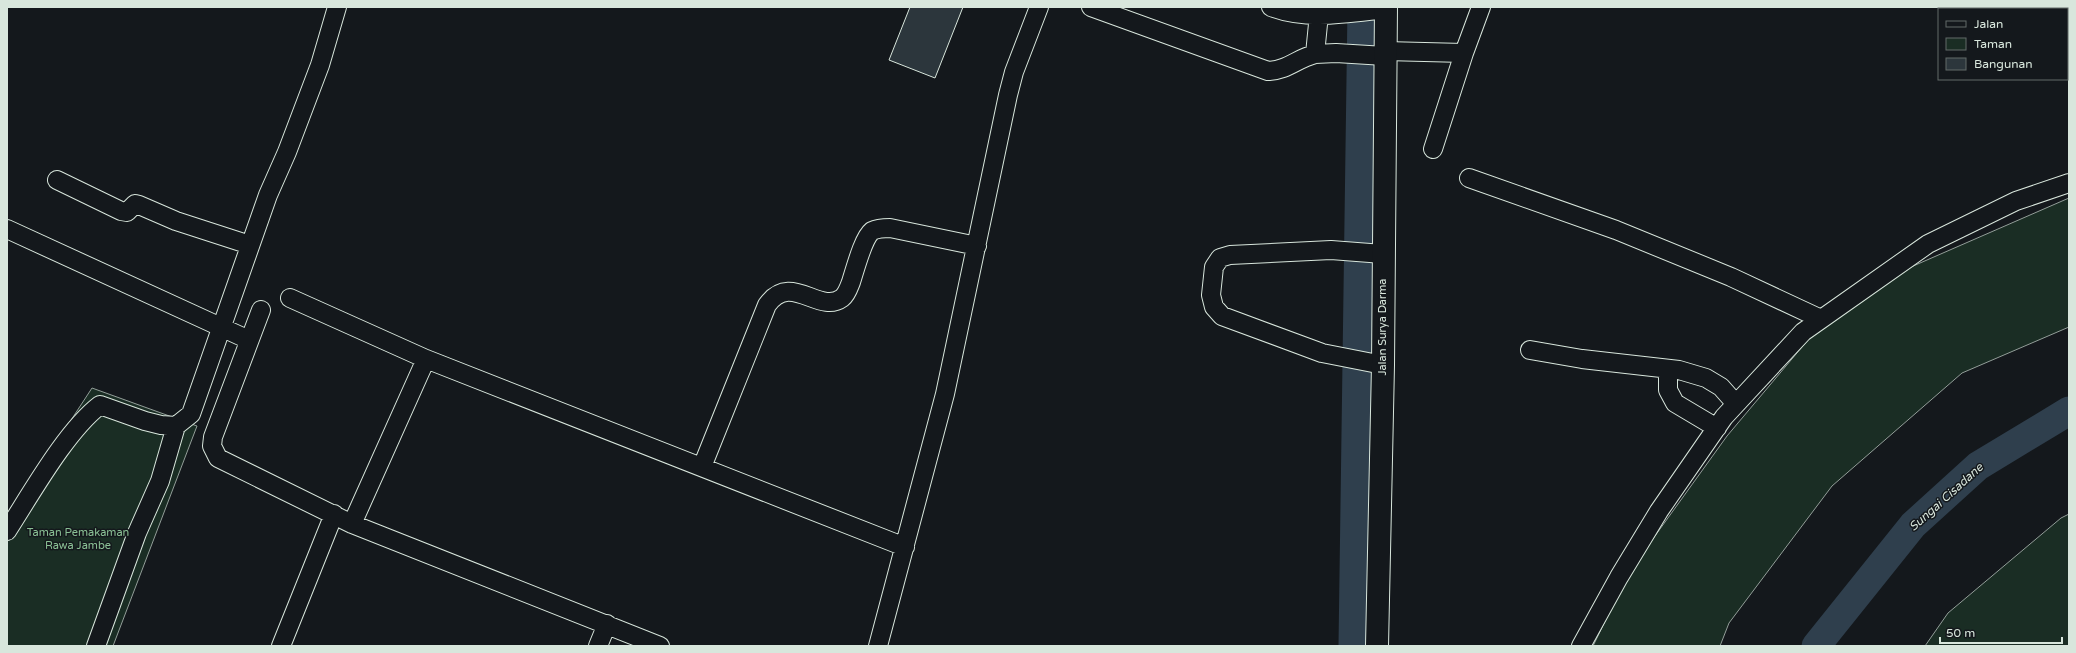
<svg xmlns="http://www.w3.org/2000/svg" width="2076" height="653" font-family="'Varela Round',sans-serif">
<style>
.green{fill:#1a2d24;stroke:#939e99}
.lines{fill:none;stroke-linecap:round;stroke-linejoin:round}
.river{stroke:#2f3f4d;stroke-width:29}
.building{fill:#2c363c;stroke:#d8e6dc}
.minor-casing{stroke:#d8e6dc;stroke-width:20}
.major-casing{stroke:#d8e6dc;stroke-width:24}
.minor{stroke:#14181c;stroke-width:18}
.major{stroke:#14181c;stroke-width:22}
.labels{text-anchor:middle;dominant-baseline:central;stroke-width:3;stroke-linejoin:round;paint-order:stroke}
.street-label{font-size:11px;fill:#d8e6dc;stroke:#14181c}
.park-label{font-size:11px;fill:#8ac095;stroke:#14181c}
.water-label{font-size:12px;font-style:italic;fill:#d8e6dc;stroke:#14181c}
</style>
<rect width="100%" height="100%" fill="#14181c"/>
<!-- green -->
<path class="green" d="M 2069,198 L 2069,327 L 1962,373 L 1832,486 L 1729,623 L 1720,646 L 1593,646 L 1629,572 L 1727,436 L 1818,328 L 1888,277 Z
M 92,388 L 197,426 L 113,646 L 7,646 L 7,518 Z
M 2069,514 L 2069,646 L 1925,646 L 1948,613 L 2061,518 Z"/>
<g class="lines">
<!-- river -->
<path class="river" d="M 1353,646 L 1362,7
M 1816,646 L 1913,525 L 1978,466 L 2069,411"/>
</g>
<!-- building -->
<path class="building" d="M 910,7 L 963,7 L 935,78 L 889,60 Z
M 2069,46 L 2069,75 L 2067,74 L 2067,52 Z"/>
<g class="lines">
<defs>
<path id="minor" d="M 1091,7 L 1268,71 C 1288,70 1296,59 1315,54 L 1319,14
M 1271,7 C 1307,21 1349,13 1386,9
M 1385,51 L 1464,53 L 1433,149
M 1464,53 L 1481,7
M 1315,54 L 1336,53 L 1385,56
M 1469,178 L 1616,230 L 1731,277 L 1821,319
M 57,180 L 121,211 L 127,212 L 135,204 L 139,205 L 176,221 L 250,245
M 7,229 L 249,340
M 290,298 L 426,359 L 905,547
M 261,310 L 213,437 L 212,446 L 218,458 L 352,524 L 660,646
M 1530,350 L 1582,359 L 1679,370 L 1706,378 L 1721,387 L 1736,404
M 1383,365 L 1322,353 L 1222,316 L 1214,307 L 1211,295 L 1214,267 L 1220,258 L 1230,255 L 1331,250 L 1383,254
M 1668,369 L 1668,390 L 1675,403 L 1717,428
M 702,467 L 767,305 C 791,271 819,315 842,298 C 847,294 849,287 851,282 C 855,270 863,238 872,231 C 878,228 884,228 890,228 L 977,246
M 352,524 L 426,359
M 7,531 C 31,494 66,431 100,405 L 145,421 L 161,425 L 176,426 L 191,414 L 268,195 L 287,152 L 320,65 L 337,7
M 96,646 L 137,533 L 160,481 L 176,426
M 281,646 L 334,514
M 598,646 L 607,624
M 878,646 L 945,394 L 1008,95 L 1014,72 L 1039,7
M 1581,646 L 1619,577 L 1659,511 L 1724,417 L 1803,332 L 1928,244 L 2016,201 L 2069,183"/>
<path id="major" d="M 1377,646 L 1383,365 L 1386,7"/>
</defs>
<!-- minor casing -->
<use href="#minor" class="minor-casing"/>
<!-- major casing -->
<use href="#major" class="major-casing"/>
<!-- minor -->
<use href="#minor" class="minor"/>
<!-- major -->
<use href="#major" class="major"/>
</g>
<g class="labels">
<!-- street labels -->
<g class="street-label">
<text transform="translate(1382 327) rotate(-90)">Jalan Surya Darma</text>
</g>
<!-- park labels -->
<g class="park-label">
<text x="78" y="532">Taman Pemakaman<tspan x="78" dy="13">Rawa Jambe</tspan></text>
</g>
<!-- water labels -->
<g class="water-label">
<text transform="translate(1946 497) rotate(-42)">Sungai Cisadane</text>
</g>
</g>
<!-- border -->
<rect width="2076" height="653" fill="none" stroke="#d8e6dc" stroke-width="16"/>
<!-- legend -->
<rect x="1938" y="8" width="130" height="72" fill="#14181c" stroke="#626a69"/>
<rect x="1946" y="21" width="20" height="6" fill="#14181c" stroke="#626a69"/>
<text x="1974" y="28" font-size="12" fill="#d8e6dc">Jalan</text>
<rect x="1946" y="38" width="20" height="12" fill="#1a2d24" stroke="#626a69"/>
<text x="1974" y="48" font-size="12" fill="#d8e6dc">Taman</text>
<rect x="1946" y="58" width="20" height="12" fill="#2c363c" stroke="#626a69"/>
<text x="1974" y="68" font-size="12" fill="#d8e6dc">Bangunan</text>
<!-- scale -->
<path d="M1940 637v6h122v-6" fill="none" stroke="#d8e6dc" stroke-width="2"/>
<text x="1946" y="637" font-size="12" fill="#d8e6dc" stroke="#14181c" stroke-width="3" paint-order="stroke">50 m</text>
</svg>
